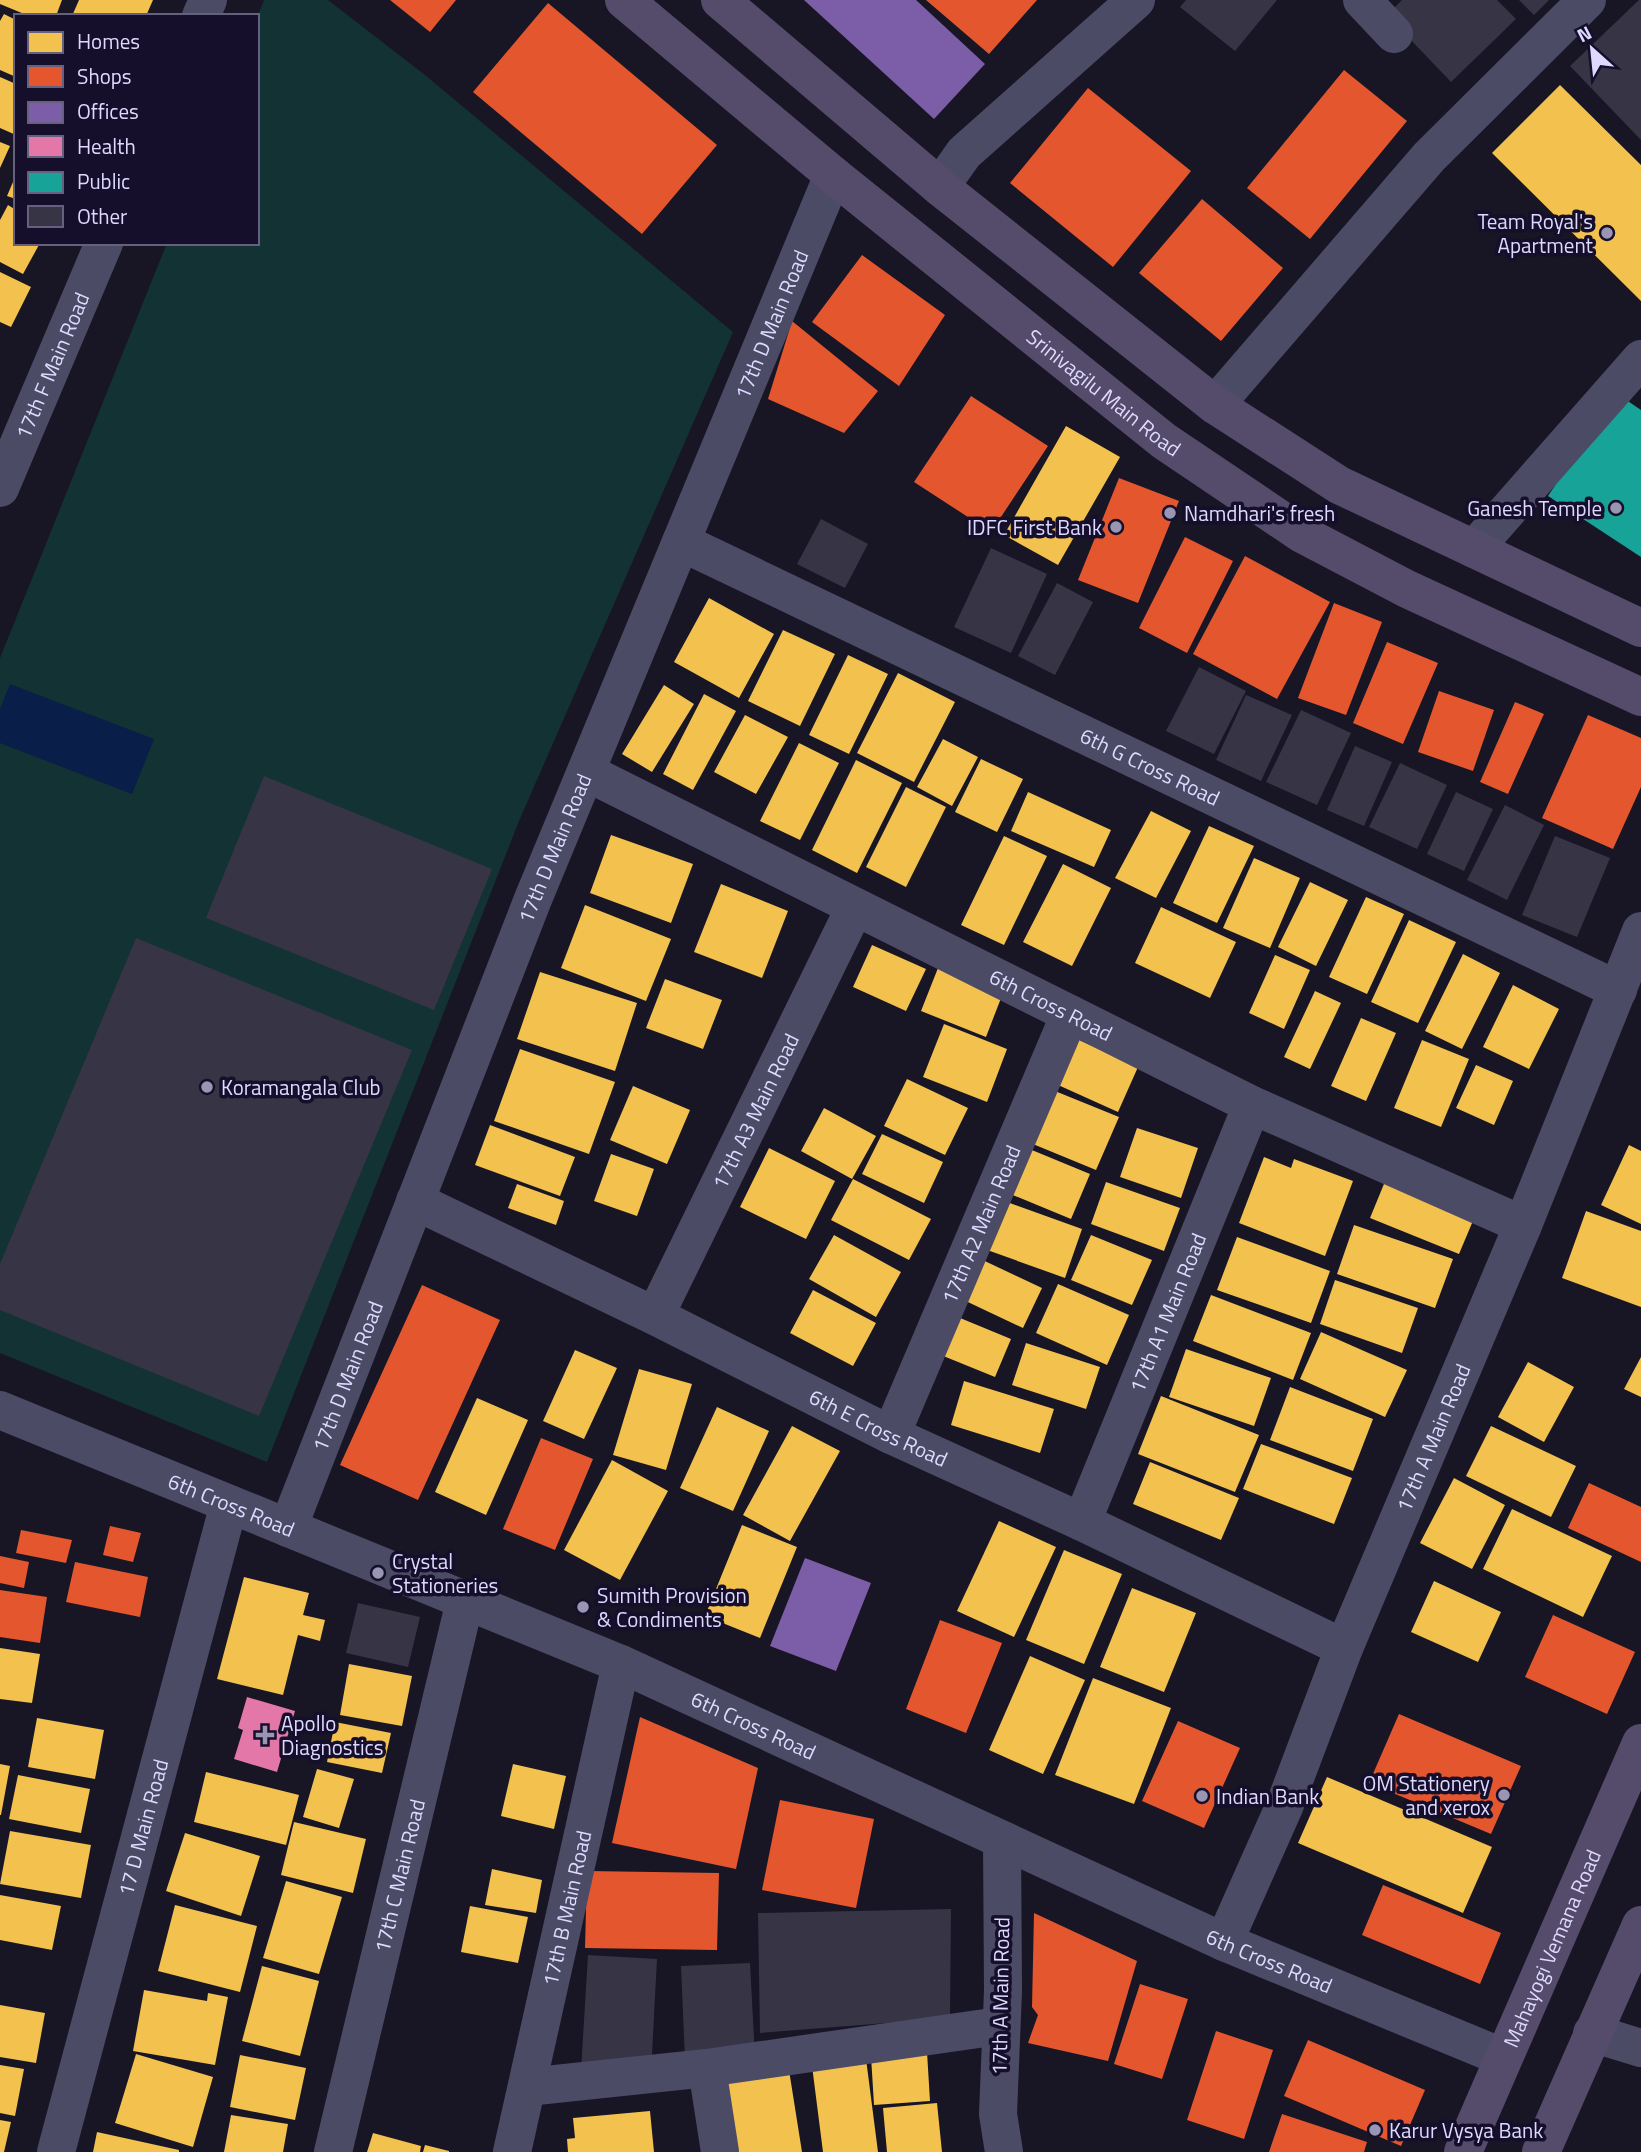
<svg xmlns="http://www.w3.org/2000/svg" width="1641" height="2152" font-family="'Titillium Web',sans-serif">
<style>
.green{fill:#133233}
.water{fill:#091e48}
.homes{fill:#f2c14e}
.shops{fill:#e4572e}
.offices{fill:#7b5ea7}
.health{fill:#e377a8}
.public{fill:#17a398}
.building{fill:#373446}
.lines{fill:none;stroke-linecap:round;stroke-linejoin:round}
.minor{stroke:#4c4b66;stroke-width:38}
.major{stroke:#554b6b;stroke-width:38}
.poi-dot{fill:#9995b3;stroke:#150f2b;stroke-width:2.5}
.labels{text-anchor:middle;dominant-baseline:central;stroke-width:7;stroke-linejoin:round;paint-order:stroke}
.poi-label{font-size:21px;fill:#dedaff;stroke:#150f2b;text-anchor:start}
.street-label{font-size:21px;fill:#dedaff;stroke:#150f2b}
</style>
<rect width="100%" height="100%" fill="#181525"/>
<!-- green -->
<path class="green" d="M 264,0 L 328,0 L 425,75 L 733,332 L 519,821 L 267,1462 L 0,1353 L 0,658 L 167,243 L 257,243 L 257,18 Z"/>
<!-- water -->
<path class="water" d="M 10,684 L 154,739 L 132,794 L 0,743 L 0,709 Z"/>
<!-- homes -->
<path class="homes" d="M 0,0 L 62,0 L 56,16 L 29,16 L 0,4 Z
M 79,0 L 153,0 L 146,16 L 72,16 Z
M 4,14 L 16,20 L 16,77 L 0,70 L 0,21 Z
M 0,77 L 16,84 L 16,135 L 0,128 Z
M 1560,85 L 1641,165 L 1641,301 L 1492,153 Z
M 0,142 L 10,146 L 0,168 Z
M 16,175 L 16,199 L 7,196 Z
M 8,205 L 16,210 L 16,243 L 40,243 L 23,274 L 0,262 L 0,220 Z
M 0,272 L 31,287 L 11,327 L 0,322 Z
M 1066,426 L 1120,457 L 1058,565 L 1004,535 Z
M 709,598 L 774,634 L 739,698 L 674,662 Z
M 783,630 L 835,654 L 800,726 L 748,701 Z
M 848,655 L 888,674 L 849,754 L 809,735 Z
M 898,673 L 955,702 L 914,782 L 857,753 Z
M 664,685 L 694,704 L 652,772 L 622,754 Z
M 704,694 L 736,711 L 693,790 L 663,774 Z
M 745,715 L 788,737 L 756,794 L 714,772 Z
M 943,739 L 978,757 L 952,806 L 917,787 Z
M 799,743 L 839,763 L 800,840 L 760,821 Z
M 981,759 L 1023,779 L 997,832 L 955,812 Z
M 856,760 L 902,783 L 857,873 L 812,850 Z
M 906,787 L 946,807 L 906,887 L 866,867 Z
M 1028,792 L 1111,830 L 1094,867 L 1011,831 Z
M 1151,811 L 1191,831 L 1156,898 L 1115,878 Z
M 1209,826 L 1254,846 L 1217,923 L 1173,903 Z
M 611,835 L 693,864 L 671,923 L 590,893 Z
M 1004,836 L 1047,856 L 1004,945 L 961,925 Z
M 1254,858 L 1300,878 L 1270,948 L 1223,928 Z
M 1063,864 L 1111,888 L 1072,966 L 1023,942 Z
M 1310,882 L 1348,900 L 1316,966 L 1278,947 Z
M 721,884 L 788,911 L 762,978 L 694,952 Z
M 1366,897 L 1404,914 L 1367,994 L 1329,977 Z
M 585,905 L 671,939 L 646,1001 L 561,968 Z
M 1161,907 L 1236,942 L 1210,998 L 1135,963 Z
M 1409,920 L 1456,942 L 1418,1023 L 1371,1002 Z
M 872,945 L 926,969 L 906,1011 L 853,987 Z
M 1463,954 L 1500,973 L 1462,1049 L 1425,1031 Z
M 1275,955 L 1310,970 L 1284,1029 L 1249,1013 Z
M 938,968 L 1003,993 L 986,1037 L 921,1011 Z
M 540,972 L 637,1003 L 615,1071 L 517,1039 Z
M 665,979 L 722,1000 L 703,1049 L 646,1028 Z
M 1513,985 L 1559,1009 L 1529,1069 L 1483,1047 Z
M 1315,991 L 1341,1003 L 1310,1069 L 1284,1057 Z
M 1361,1018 L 1396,1033 L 1366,1101 L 1331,1086 Z
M 944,1024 L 1007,1049 L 987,1102 L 923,1077 Z
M 1068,1035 L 1138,1067 L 1118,1112 L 1047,1080 Z
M 1422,1040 L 1469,1059 L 1441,1127 L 1394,1108 Z
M 520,1049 L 615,1082 L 589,1154 L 494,1121 Z
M 1476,1065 L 1513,1081 L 1494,1125 L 1456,1108 Z
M 907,1079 L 968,1108 L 945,1155 L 884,1126 Z
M 633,1086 L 690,1110 L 667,1164 L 610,1140 Z
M 1050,1089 L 1119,1117 L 1096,1170 L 1028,1142 Z
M 824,1108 L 876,1136 L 852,1179 L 801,1151 Z
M 490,1125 L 575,1157 L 560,1196 L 475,1165 Z
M 1137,1128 L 1198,1148 L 1181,1198 L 1120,1177 Z
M 882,1134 L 943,1162 L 924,1203 L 862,1174 Z
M 1629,1145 L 1641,1151 L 1641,1224 L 1601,1205 Z
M 769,1148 L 835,1181 L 806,1239 L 740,1207 Z
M 1027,1148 L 1090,1174 L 1071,1219 L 1008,1193 Z
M 611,1154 L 654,1169 L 637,1216 L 594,1201 Z
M 1264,1157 L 1291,1168 L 1294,1159 L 1353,1181 L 1325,1256 L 1239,1223 Z
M 853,1179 L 931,1219 L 909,1260 L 831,1220 Z
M 1386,1179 L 1475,1216 L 1459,1254 L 1370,1218 Z
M 1106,1182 L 1180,1208 L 1164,1251 L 1091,1224 Z
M 517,1184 L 564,1201 L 556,1225 L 508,1208 Z
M 993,1197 L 1082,1229 L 1065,1278 L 976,1246 Z
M 1586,1211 L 1641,1231 L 1641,1307 L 1562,1278 Z
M 1354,1225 L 1453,1259 L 1435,1308 L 1337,1274 Z
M 834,1235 L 901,1272 L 876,1317 L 809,1279 Z
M 1091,1235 L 1152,1260 L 1132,1305 L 1071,1280 Z
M 1237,1237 L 1330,1271 L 1311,1323 L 1217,1290 Z
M 972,1255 L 1042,1288 L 1023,1328 L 953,1295 Z
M 1335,1280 L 1418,1308 L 1402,1353 L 1320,1324 Z
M 1058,1284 L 1129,1315 L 1107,1365 L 1036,1333 Z
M 813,1290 L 876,1323 L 853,1366 L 790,1333 Z
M 1211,1295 L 1311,1333 L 1293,1380 L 1193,1341 Z
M 948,1313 L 1011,1339 L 995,1377 L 931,1351 Z
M 1321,1332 L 1407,1370 L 1385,1417 L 1300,1379 Z
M 1026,1343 L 1100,1367 L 1086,1409 L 1012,1385 Z
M 1186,1349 L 1271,1378 L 1254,1426 L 1169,1397 Z
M 575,1350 L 617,1368 L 584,1439 L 543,1421 Z
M 1641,1357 L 1641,1397 L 1624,1389 Z
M 1528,1362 L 1574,1387 L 1544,1442 L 1498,1417 Z
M 639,1369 L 692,1384 L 666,1470 L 613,1455 Z
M 964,1381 L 1054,1409 L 1040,1453 L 951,1425 Z
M 1290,1387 L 1373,1419 L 1353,1471 L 1270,1440 Z
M 1161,1396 L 1259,1435 L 1235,1492 L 1138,1454 Z
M 477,1398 L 528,1420 L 486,1515 L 435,1492 Z
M 717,1407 L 769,1431 L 733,1511 L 680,1488 Z
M 792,1426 L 840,1451 L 790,1541 L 743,1515 Z
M 1491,1426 L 1576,1466 L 1551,1517 L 1466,1476 Z
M 1261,1444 L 1352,1478 L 1334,1524 L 1243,1489 Z
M 612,1460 L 668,1491 L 620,1580 L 564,1550 Z
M 1150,1462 L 1239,1498 L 1221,1540 L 1133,1504 Z
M 1454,1478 L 1505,1505 L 1472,1569 L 1420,1543 Z
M 1512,1509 L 1612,1556 L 1583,1617 L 1483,1569 Z
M 999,1521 L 1056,1547 L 1014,1637 L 957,1611 Z
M 742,1525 L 797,1547 L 760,1638 L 705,1616 Z
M 1064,1550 L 1122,1574 L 1084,1664 L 1026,1640 Z
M 244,1577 L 309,1593 L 303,1615 L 325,1620 L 320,1641 L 298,1635 L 283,1695 L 217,1679 Z
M 1434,1581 L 1501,1612 L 1478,1662 L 1411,1632 Z
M 1132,1588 L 1196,1613 L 1164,1692 L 1100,1667 Z
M 0,1648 L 40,1654 L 32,1703 L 0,1699 Z
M 1030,1656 L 1085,1680 L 1043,1774 L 989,1750 Z
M 349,1664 L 412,1676 L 402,1726 L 340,1715 Z
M 1093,1678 L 1171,1708 L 1134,1804 L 1055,1775 Z
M 37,1718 L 104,1730 L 95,1779 L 28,1767 Z
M 335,1722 L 391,1733 L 382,1773 L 327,1762 Z
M 0,1764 L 10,1766 L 1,1815 L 0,1815 Z
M 513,1764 L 566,1776 L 554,1829 L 501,1816 Z
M 317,1769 L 354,1779 L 339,1828 L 303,1817 Z
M 206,1772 L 299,1795 L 286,1845 L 194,1822 Z
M 18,1775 L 90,1789 L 81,1833 L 9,1819 Z
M 1327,1777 L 1492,1847 L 1463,1913 L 1298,1843 Z
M 294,1822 L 366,1839 L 353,1893 L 281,1875 Z
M 10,1831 L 91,1845 L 81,1898 L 0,1884 Z
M 185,1833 L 260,1856 L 241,1916 L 166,1891 Z
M 492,1869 L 542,1880 L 536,1913 L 485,1905 Z
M 286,1881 L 342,1897 L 319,1974 L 263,1958 Z
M 0,1895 L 61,1906 L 52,1950 L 0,1940 Z
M 175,1905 L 257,1926 L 240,1992 L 158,1971 Z
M 470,1906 L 528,1917 L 518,1963 L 461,1952 Z
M 262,1966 L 319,1981 L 300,2056 L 242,2041 Z
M 144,1990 L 207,2001 L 208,1993 L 228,1997 L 215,2065 L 133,2051 Z
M 0,2005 L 45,2013 L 36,2063 L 0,2057 Z
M 865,2051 L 878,2152 L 823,2152 L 811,2058 Z
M 927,2052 L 930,2101 L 874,2105 L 871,2056 Z
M 136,2054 L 213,2077 L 193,2147 L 115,2123 Z
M 240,2055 L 306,2068 L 295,2120 L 230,2107 Z
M 0,2065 L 24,2069 L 15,2116 L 0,2113 Z
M 789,2070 L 802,2152 L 737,2152 L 726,2079 Z
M 937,2103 L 942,2152 L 887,2152 L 883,2108 Z
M 650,2111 L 654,2152 L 568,2152 L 567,2139 L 575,2138 L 573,2118 Z
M 231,2115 L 288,2124 L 283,2152 L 224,2152 Z
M 0,2120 L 11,2122 L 4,2152 L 0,2152 Z
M 97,2132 L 179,2150 L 179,2152 L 93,2152 Z
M 373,2133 L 421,2146 L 420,2152 L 367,2152 Z
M 425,2145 L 449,2151 L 449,2152 L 423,2152 Z"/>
<!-- shops -->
<path class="shops" d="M 390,0 L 456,0 L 430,32 Z
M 926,0 L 1037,0 L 989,54 Z
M 548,3 L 717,145 L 642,234 L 473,92 Z
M 1344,70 L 1407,121 L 1310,239 L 1247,188 Z
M 1088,88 L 1191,171 L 1113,267 L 1010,183 Z
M 1202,199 L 1283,268 L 1221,341 L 1139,273 Z
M 862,255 L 945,315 L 899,386 L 812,322 Z
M 792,321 L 878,391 L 844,433 L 768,399 Z
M 971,396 L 1048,446 L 991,532 L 914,482 Z
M 1119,478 L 1179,501 L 1138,603 L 1078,580 Z
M 1185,537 L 1233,561 L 1187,653 L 1139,628 Z
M 1245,556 L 1330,602 L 1277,699 L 1193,654 Z
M 1334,603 L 1382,622 L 1346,715 L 1298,698 Z
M 1387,642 L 1438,663 L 1403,744 L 1353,723 Z
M 1439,691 L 1494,710 L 1473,771 L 1418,752 Z
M 1515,702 L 1544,714 L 1508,794 L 1480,782 Z
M 1588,715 L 1641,738 L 1641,787 L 1613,849 L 1542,818 Z
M 422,1285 L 500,1320 L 418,1500 L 340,1465 Z
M 541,1438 L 593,1459 L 555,1550 L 503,1529 Z
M 1589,1483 L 1641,1507 L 1641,1562 L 1568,1528 Z
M 110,1526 L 141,1533 L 133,1562 L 103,1555 Z
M 21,1530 L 72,1540 L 66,1563 L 16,1553 Z
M 0,1556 L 29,1562 L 24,1588 L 0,1583 Z
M 75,1562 L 148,1577 L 140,1617 L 66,1602 Z
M 0,1590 L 47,1597 L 40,1643 L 0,1637 Z
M 1553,1615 L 1635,1652 L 1607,1714 L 1525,1677 Z
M 940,1620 L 1002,1643 L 966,1733 L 906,1709 Z
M 1399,1714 L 1521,1766 L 1491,1834 L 1369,1783 Z
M 640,1717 L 758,1768 L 736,1869 L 612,1843 Z
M 1178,1721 L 1240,1748 L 1204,1828 L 1142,1801 Z
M 780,1800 L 874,1819 L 856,1908 L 762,1890 Z
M 587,1871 L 719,1873 L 717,1950 L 585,1948 Z
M 1383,1885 L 1501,1933 L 1480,1984 L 1362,1935 Z
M 1034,1913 L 1137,1961 L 1108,2061 L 1028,2043 L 1038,2015 L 1032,2007 Z
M 1140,1984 L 1188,1999 L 1162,2079 L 1114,2064 Z
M 1216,2031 L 1273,2050 L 1244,2139 L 1187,2120 Z
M 1308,2040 L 1425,2090 L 1401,2146 L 1284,2096 Z
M 1282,2114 L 1367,2142 L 1364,2152 L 1269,2152 Z"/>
<!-- offices -->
<path class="offices" d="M 804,0 L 916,0 L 985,64 L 934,119 Z
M 805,1558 L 871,1583 L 836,1671 L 770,1646 Z"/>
<!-- health -->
<path class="health" d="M 247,1697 L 295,1711 L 277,1772 L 234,1759 L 243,1730 L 238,1728 Z"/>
<!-- public -->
<path class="public" d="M 1616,393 L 1641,410 L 1641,557 L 1548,496 Z"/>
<!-- building -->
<path class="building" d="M 1186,0 L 1277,0 L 1235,51 L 1180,7 Z
M 1402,0 L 1497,0 L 1516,19 L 1451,82 L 1387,15 Z
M 1519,0 L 1549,0 L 1534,15 Z
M 1639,0 L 1641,0 L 1641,140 L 1570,66 Z
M 821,519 L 868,544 L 845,588 L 797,564 Z
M 991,548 L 1047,574 L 1011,653 L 954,627 Z
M 1057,583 L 1093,602 L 1055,675 L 1018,656 Z
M 1199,667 L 1246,691 L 1214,754 L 1166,731 Z
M 1246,695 L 1292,715 L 1261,781 L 1216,760 Z
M 1301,710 L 1351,733 L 1317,805 L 1266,782 Z
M 1355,746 L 1392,762 L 1364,826 L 1327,810 Z
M 1400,763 L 1447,785 L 1417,849 L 1369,827 Z
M 264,776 L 492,869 L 434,1010 L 206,918 Z
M 1456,792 L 1493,809 L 1464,871 L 1427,854 Z
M 1505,805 L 1544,825 L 1507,900 L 1467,880 Z
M 1555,836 L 1610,858 L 1577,937 L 1522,915 Z
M 136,938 L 412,1050 L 259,1416 L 0,1310 L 0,1264 Z
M 358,1603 L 420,1617 L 408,1667 L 346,1653 Z
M 951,1909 L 950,2018 L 760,2033 L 758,1913 Z
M 588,1955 L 657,1959 L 651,2073 L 581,2070 Z
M 750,1963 L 755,2057 L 685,2060 L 681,1966 Z"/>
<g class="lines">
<!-- minor -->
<g class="minor">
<path d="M 1362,0 L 1394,34"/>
<path d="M 201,16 L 208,0"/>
<path d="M 940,187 L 964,153 L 1136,0"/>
<path d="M 1215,405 L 1429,157 L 1587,0"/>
<path id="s1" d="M 0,488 L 104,243"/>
<path id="s2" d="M 681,542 L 1618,990"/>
<path d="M 1474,549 L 1641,359"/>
<path id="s3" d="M 586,772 L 1252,1105 L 1523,1225"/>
<path id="s4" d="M 415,1201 L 655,1316 L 891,1435 L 1082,1522 L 1344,1648"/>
<path id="s5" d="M 655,1316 L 855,907"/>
<path id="s6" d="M 0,1410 L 621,1664 L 1224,1942 L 1502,2057"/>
<path id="s7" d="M 891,1435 L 1070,1014"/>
<path id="s8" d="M 1082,1522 L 1252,1105"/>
<path id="s9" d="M 288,1528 L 533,899 L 833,175"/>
<path d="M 1002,1840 L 1003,1991 L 998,2114 L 1004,2152"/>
<path id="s10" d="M 1224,1942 L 1284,1807 L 1344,1648 L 1523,1225 L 1641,931"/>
<path d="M 1592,2033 L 1641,2048"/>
<path d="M 707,2068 L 720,2152"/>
<path d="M 527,2087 L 707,2068 L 999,2026"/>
<path id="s11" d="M 56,2152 L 229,1504"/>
<path id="s12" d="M 333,2152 L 465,1601"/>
<path id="s13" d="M 512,2152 L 621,1664"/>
</g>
<!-- major -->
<g class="major">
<path id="s14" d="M 624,0 L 833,175 L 1164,441 L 1302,534 L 1407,589 L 1641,697"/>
<path d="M 720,0 L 940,187 L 1215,405 L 1339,485 L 1641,628"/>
<path id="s15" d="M 1463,2152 L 1641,1743"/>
<path d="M 1541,2152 L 1641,1925"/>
</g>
</g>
<!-- markers -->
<g class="poi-dot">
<circle cx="1607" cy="233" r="7"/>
<circle cx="1616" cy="508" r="7"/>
<circle cx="1170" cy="513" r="7"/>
<circle cx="1116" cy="527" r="7"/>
<circle cx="207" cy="1087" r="7"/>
<circle cx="378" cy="1573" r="7"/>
<circle cx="583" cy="1607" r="7"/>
<path d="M261.5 1724.5h7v7h7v7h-7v7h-7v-7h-7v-7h7z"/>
<circle cx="1504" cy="1795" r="7"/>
<circle cx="1202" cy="1796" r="7"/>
<circle cx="1375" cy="2130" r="7"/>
</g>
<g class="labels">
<!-- poi labels -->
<g class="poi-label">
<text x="1593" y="221" text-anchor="end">Team Royal's<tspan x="1593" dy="24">Apartment</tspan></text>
<text x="1602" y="508" text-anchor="end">Ganesh Temple</text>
<text x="1184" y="513">Namdhari's fresh</text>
<text x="1102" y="527" text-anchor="end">IDFC First Bank</text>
<text x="221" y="1087">Koramangala Club</text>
<text x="392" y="1561">Crystal<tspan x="392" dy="24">Stationeries</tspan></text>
<text x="597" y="1595">Sumith Provision<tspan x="597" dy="24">&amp; Condiments</tspan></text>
<text x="281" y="1723">Apollo<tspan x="281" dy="24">Diagnostics</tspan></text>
<text x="1490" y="1783" text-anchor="end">OM Stationery<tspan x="1490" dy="24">and xerox</tspan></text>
<text x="1216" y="1796">Indian Bank</text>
<text x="1389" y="2130">Karur Vysya Bank</text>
</g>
<!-- street labels -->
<g class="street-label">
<text stroke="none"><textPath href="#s9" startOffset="1297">17th D Main Road</textPath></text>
<text stroke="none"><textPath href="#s1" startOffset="133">17th F Main Road</textPath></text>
<text stroke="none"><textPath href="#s14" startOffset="620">Srinivagilu Main Road</textPath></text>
<text stroke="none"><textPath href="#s2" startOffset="520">6th G Cross Road</textPath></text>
<text stroke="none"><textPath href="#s9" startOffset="730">17th D Main Road</textPath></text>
<text stroke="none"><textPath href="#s3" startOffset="520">6th Cross Road</textPath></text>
<text stroke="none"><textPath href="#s5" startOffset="228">17th A3 Main Road</textPath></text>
<text stroke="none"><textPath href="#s7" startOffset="229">17th A2 Main Road</textPath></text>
<text stroke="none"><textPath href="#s8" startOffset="226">17th A1 Main Road</textPath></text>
<text stroke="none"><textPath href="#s9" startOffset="163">17th D Main Road</textPath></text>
<text stroke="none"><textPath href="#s4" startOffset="516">6th E Cross Road</textPath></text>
<text stroke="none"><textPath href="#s10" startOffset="546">17th A Main Road</textPath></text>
<text stroke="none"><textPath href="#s6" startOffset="250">6th Cross Road</textPath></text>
<text stroke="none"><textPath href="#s6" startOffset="817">6th Cross Road</textPath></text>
<text stroke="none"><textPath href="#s11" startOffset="336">17 D Main Road</textPath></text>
<text stroke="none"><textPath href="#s12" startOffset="284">17th C Main Road</textPath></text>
<text stroke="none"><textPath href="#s13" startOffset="250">17th B Main Road</textPath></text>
<text stroke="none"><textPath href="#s15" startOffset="222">Mahayogi Vemana Road</textPath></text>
<text stroke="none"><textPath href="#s6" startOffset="1384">6th Cross Road</textPath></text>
<text transform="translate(1000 1996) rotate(-89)">17th A Main Road</text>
</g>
</g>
<!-- legend -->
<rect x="14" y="14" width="245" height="231" fill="#150f2b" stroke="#656080" stroke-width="2"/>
<rect x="28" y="32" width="35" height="21" fill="#f2c14e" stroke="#656080" stroke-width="2"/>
<text x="77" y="49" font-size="21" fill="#dedaff">Homes</text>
<rect x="28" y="66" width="35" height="21" fill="#e4572e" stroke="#656080" stroke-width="2"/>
<text x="77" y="84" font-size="21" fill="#dedaff">Shops</text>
<rect x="28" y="102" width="35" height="21" fill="#7b5ea7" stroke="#656080" stroke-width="2"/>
<text x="77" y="119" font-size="21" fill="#dedaff">Offices</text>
<rect x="28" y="136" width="35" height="21" fill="#e377a8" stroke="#656080" stroke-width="2"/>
<text x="77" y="154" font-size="21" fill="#dedaff">Health</text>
<rect x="28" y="172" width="35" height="21" fill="#17a398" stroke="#656080" stroke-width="2"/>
<text x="77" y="189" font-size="21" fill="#dedaff">Public</text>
<rect x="28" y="206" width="35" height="21" fill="#373446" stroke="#656080" stroke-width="2"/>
<text x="77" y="224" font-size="21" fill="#dedaff">Other</text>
<!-- north arrow -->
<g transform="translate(1592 49) rotate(333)" stroke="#150f2b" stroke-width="5" paint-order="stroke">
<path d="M0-5L12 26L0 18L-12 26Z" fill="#dedaff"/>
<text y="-10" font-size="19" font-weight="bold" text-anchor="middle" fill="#dedaff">N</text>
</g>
</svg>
